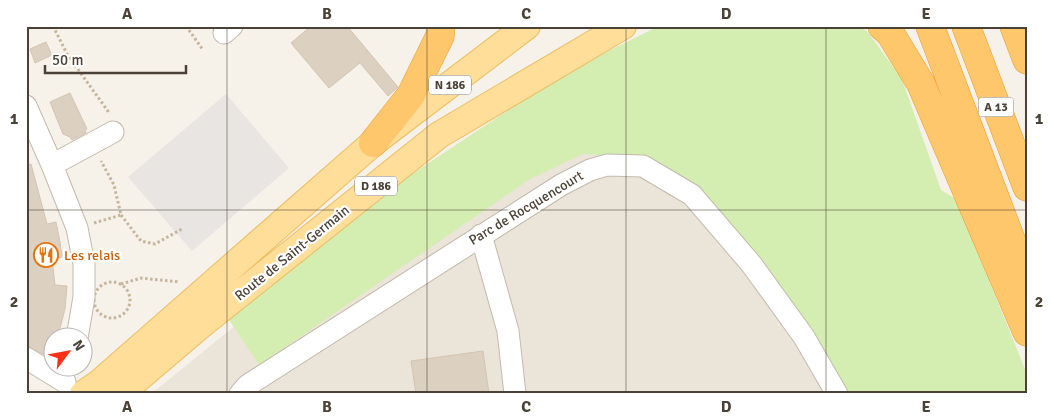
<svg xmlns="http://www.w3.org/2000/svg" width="1053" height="420" font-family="Signika,sans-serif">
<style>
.residential{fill:#ebe4d8}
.green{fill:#d4edb0}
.parking{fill:#e8e5e2}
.building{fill:#dcd0c1;stroke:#d4c5b1}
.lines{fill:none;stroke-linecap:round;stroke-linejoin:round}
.minor-casing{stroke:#c3baac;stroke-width:23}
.major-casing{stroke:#eebd61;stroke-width:28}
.highway-casing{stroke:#ea9d30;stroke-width:29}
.path{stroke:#c6b59c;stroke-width:3;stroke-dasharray:2.5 2.5;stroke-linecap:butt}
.minor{stroke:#fff;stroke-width:21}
.major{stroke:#ffde9a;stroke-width:26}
.highway{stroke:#ffc76c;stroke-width:28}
.grid{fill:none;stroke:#4b4237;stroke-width:1;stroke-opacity:0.55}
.labels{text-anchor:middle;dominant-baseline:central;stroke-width:4.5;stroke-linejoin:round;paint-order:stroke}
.shield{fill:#fff;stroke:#817b73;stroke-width:1}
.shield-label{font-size:12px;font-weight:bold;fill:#4b4237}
.street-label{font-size:14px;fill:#4b4237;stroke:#fff}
.food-label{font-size:14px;fill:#c56008;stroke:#fff;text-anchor:start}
.neatline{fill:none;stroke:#4b4237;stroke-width:2}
.grid-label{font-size:16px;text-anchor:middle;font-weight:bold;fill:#4b4237}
</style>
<rect width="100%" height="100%" fill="#f6f2ea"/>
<!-- residential -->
<path class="residential" d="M 693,26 L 1011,394 L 151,394 L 429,168 Z"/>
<!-- green -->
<path class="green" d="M 659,26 L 857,26 L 867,31 L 902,79 L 941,190 L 956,199 L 1027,374 L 1027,394 L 842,394 L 693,194 L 631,157 L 583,154 L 530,179 L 259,365 L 225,314 L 391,188 L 566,72 Z"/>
<!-- parking -->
<path class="parking" d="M 226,94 L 289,168 L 192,251 L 128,177 Z"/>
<!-- building -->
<path class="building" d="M 311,26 L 347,26 L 398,87 L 388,96 L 360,63 L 329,88 L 291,43 Z
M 46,42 L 52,55 L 35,63 L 30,49 Z
M 70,93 L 87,129 L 85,130 L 86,133 L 72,140 L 70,137 L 63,134 L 50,102 Z
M 31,164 L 47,224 L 56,222 L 60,242 L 62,257 L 52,259 L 55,285 L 67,286 L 65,309 L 60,328 L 43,354 L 26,346 L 26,165 Z
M 483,351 L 489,394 L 416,394 L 411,361 Z"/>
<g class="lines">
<defs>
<path id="minor" d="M 224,33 L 232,26
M 26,106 L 52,165 L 77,228 L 84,264 L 84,297 L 77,338
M 52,165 L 113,132
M 481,235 L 508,331 L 515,394
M 26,358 L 65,382
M 240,394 L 248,385 L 561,185 L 590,170 L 607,165 L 643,166 L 692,195 L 752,265 L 804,337 L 837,394"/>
<path id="major" d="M 83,394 L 99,383 L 373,143 L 527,26
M 120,394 L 201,325 L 439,135 L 623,26"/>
<path id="highway" d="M 882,26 L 890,33 L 921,84 L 1027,332
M 930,26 L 1027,282
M 966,26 L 1027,187
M 1014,26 L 1027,60
M 373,143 L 411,95 L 440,36 L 441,26"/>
</defs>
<!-- minor casing -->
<use href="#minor" class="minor-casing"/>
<!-- major casing -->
<use href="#major" class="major-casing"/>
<!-- highway casing -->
<use href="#highway" class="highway-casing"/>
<!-- path -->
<path class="path" d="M 53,26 L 67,54 L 110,114
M 186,26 L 203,50
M 121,215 L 141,241 L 155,244 L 182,229
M 94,223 L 121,215 L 114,185 L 101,161
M94 300a18 18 0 1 1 36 0a18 18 0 1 1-36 0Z
M 121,284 L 141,278 L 179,282"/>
<!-- minor -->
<use href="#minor" class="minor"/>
<!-- major -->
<use href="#major" class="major"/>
<!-- highway -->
<use href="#highway" class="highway"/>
</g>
<!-- grid -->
<path class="grid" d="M 227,26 L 227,394M 427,26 L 427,394M 626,26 L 626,394M 826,26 L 826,394M 26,210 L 1027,210"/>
<!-- icons -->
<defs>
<symbol id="restaurant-ring" viewBox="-11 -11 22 22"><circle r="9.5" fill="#fff" stroke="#e8710a" stroke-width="1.5"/><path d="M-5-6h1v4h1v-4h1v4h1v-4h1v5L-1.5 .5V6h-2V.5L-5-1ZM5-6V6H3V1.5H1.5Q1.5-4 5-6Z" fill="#e8710a"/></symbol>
</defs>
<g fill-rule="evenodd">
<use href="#restaurant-ring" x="32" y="241" width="28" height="28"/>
</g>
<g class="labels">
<!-- shield labels -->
<g class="shield">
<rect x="429" y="75.5" width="42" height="19" rx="4"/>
<rect x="978.5" y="97.5" width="35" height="19" rx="4"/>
<rect x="355" y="176.5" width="42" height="19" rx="4"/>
</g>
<g class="shield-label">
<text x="450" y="85">N 186</text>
<text x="996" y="107">A 13</text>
<text x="376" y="186">D 186</text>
</g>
<!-- street labels -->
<g class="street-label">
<text transform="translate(526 208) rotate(-31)">Parc de Rocquencourt</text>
<text transform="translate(292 253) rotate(-39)">Route de Saint-Germain</text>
</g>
<!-- food labels -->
<g class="food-label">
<text x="64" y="255">Les relais</text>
</g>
</g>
<!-- border -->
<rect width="1053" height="420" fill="none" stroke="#ffffff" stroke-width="55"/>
<!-- north arrow -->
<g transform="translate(68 352) rotate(58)"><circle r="24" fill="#ffffff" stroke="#b7b3af"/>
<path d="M0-4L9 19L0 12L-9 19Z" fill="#ff3018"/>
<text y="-8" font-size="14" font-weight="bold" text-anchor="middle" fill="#4b4237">N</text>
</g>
<!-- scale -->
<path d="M45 65v8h141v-8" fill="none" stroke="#4b4237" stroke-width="2.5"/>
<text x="52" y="65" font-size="15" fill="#4b4237" stroke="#ffffff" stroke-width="4" paint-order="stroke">50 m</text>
<rect x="28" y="28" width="998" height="364" class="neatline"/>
<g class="grid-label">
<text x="127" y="19">A</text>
<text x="327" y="19">B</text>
<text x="526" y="19">C</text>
<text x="726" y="19">D</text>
<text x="926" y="19">E</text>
<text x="14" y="124">1</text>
<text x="1039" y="124">1</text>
<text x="14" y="307">2</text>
<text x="1039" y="307">2</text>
<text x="127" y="412">A</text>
<text x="327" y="412">B</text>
<text x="526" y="412">C</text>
<text x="726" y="412">D</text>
<text x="926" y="412">E</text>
</g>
</svg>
